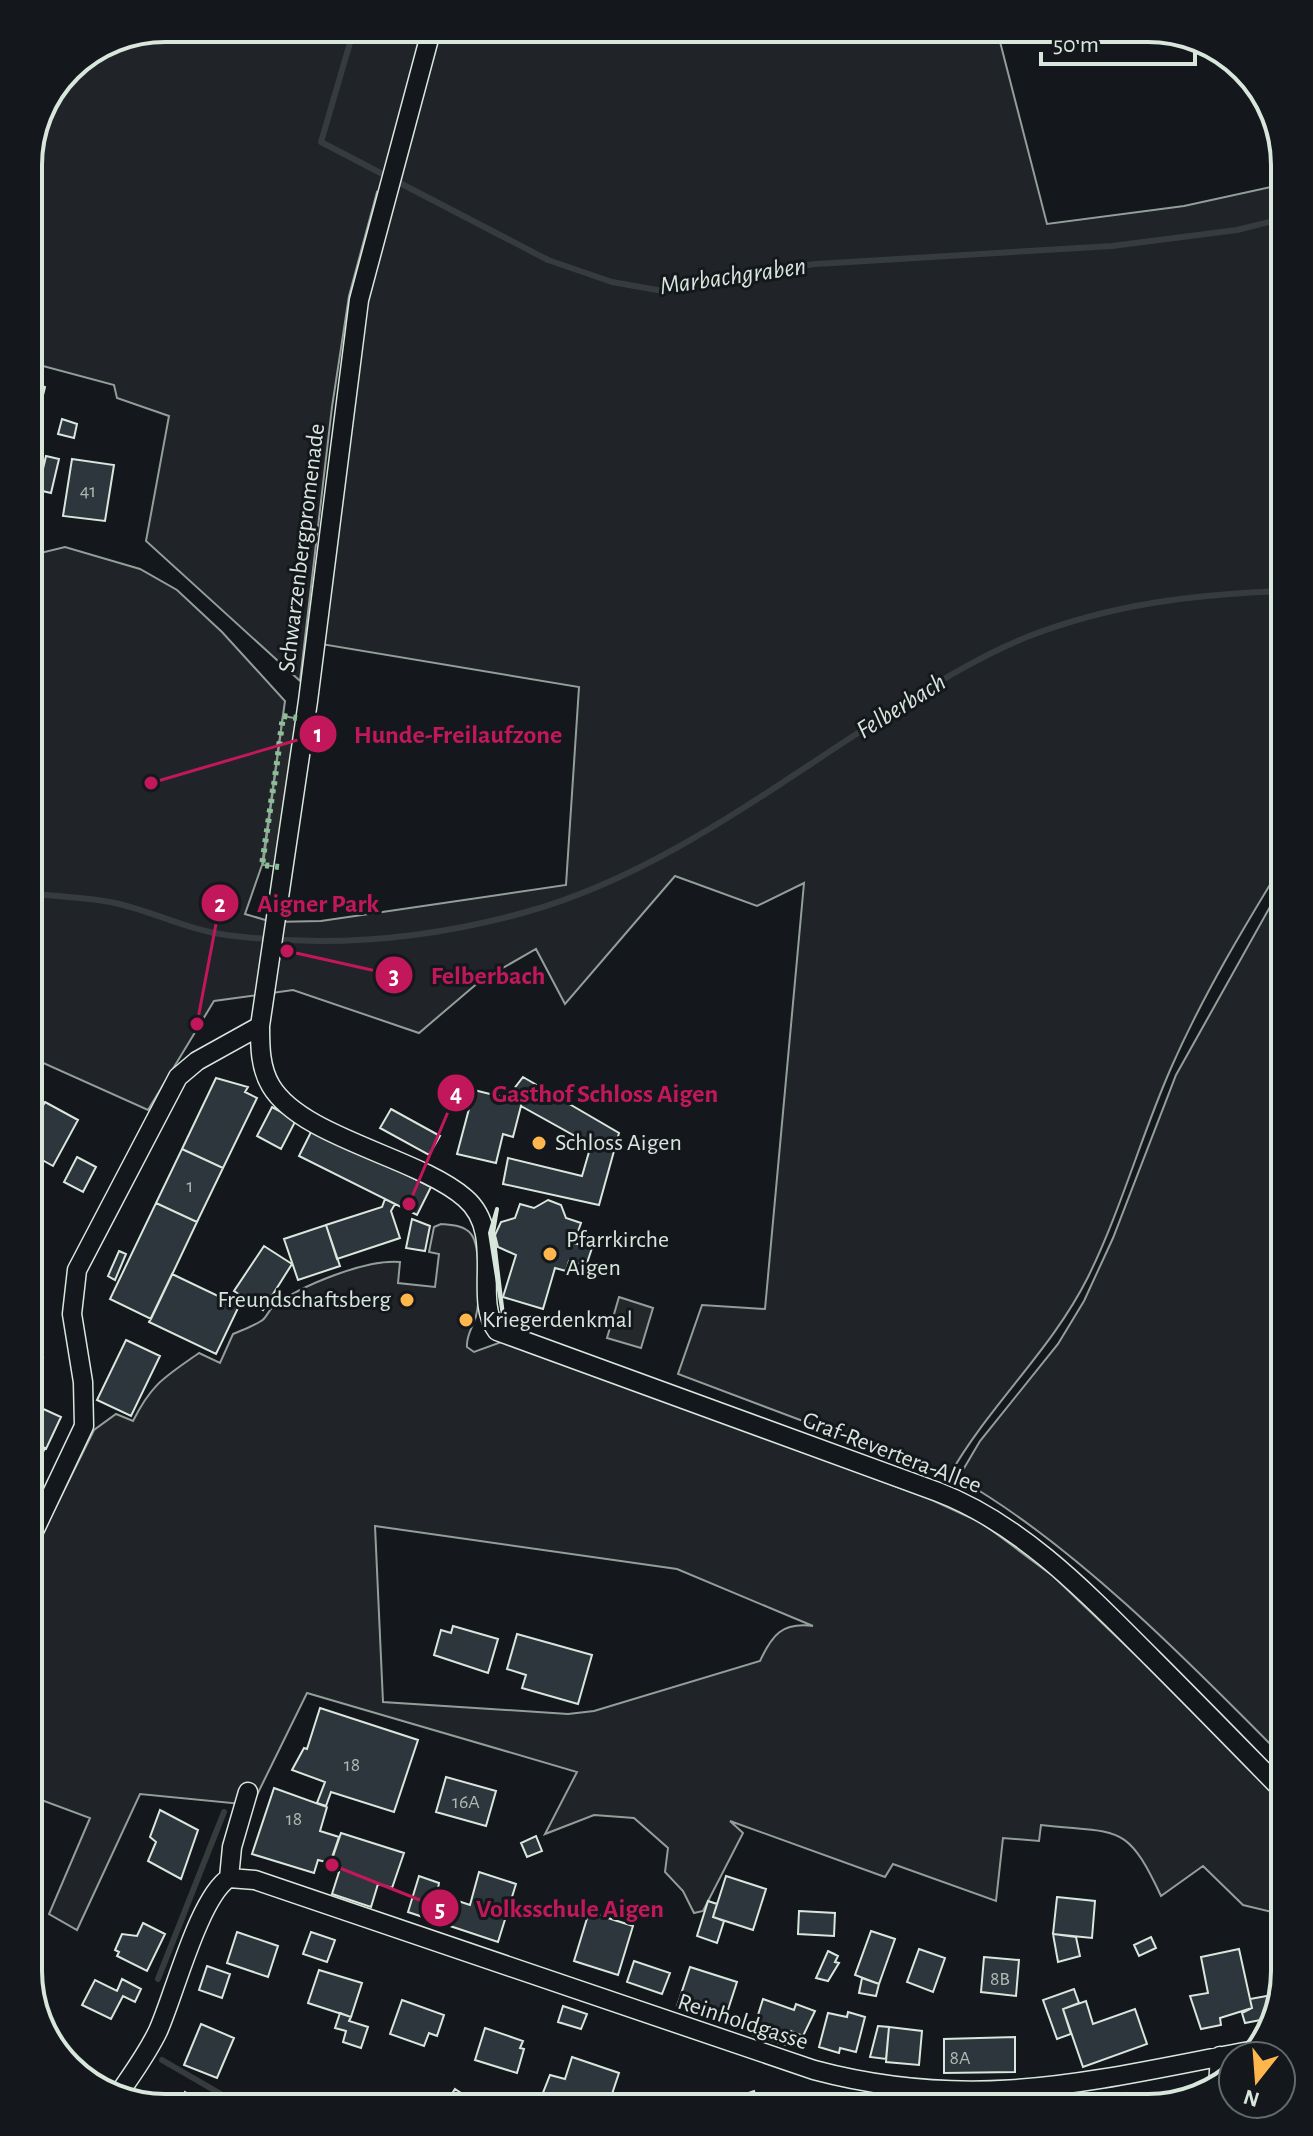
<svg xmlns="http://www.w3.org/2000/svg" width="1313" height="2136" font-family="'Alegreya Sans',sans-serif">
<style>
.green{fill:#202428;stroke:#939e99;stroke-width:2;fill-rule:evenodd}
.parking{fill:#24282b;stroke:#939e99;stroke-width:2}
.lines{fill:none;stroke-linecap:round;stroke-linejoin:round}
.stream{stroke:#363b3e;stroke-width:6}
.building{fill:#2c363c;stroke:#d8e6dc;stroke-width:2}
.minor-casing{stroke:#d8e6dc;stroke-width:21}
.minor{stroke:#14181c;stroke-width:18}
.hedge{stroke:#8ac095;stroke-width:6;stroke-dasharray:4 6;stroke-linecap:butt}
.wall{stroke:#d8e6dc;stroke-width:4}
.poi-dot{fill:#ffb74d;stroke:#14181c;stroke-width:3}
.labels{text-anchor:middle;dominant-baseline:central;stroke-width:6;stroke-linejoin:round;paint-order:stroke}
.number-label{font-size:20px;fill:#adbab4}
.street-label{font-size:24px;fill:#d8e6dc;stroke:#14181c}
.poi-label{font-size:24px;fill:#d8e6dc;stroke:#14181c;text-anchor:start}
.water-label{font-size:26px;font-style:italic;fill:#d8e6dc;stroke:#14181c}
.rim{fill:none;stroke:#d8e6dc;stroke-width:4}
.leader{fill:none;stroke:#c2185b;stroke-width:3}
.callout-dot{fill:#c2185b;stroke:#14181c;stroke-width:3}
.mark-label{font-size:24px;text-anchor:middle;font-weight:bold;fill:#fff}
.callout-label{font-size:26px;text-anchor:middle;font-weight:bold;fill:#c2185b;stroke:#14181c;stroke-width:6;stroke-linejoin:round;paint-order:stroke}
</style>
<rect width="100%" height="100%" fill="#14181c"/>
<!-- green -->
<path class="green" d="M 997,30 L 1047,224 L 1184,206 L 1285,184 L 1285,860 C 1244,927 1203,995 1171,1068 C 1141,1136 1121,1210 1088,1277 C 1051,1351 989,1405 949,1476 L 678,1374 L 702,1305 L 765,1309 L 804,883 L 757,906 L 675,876 L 565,1004 L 536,949 L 480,981 L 419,1033 L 293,990 L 214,1001 L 148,1110 L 39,1061 L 28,1079 L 28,556 L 65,547 L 140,569 L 177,590 L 222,632 L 285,701 L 262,865 L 245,914 L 272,922 L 321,921 L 566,885 L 579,687 L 321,644 L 364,309 L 394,202 L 377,192 L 349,296 L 332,407 L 300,681 L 146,541 L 169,416 L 117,398 L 114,385 L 28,362 L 28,156 L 68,68 L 113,38 Z
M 1285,880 L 1285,1759 C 1192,1665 1077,1547 963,1481 L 960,1475 L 980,1441 L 1058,1344 L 1084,1301 L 1113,1238 L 1176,1075 Z
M 441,1224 C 451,1225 464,1225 471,1234 C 481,1246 480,1301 476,1316 C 473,1327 466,1335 467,1347 L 474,1352 L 504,1341 L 516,1345 L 932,1500 L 982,1523 L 1053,1576 L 1285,1798 L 1285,1915 L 1243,1905 L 1203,1866 L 1161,1896 C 1126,1821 1119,1834 1041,1825 L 1039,1841 L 1003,1838 L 996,1901 L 893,1864 L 885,1877 L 730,1821 L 743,1833 L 703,1911 L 694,1913 L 683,1891 L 665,1872 L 668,1848 L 634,1818 L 594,1815 L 545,1834 L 577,1772 L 307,1693 L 252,1805 L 140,1794 L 77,1930 L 49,1914 L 90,1818 L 28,1795 L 28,1563 L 94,1430 L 116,1414 L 133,1421 C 152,1383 165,1377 199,1353 L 220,1363 L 233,1334 C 242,1330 253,1326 261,1321 C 266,1319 268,1311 273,1307 C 299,1286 366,1259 400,1262 L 398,1283 L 435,1287 L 439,1254 L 429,1252 L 434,1227 ZM 375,1526 L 677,1569 L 813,1626 C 782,1622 772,1635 760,1661 L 594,1711 L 568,1714 L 383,1702 Z"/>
<!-- parking -->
<path class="parking" d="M 283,716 L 300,719 L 279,867 L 263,865 Z
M 619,1297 L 653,1308 L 641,1348 L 607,1338 Z"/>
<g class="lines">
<!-- stream -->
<path class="stream" d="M 352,36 L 321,142 L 548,260 L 612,282 L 663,291 L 717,276 L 816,264 L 1112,246 L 1237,230 L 1285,218
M 28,893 C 57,897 87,897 115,903 C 152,911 188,930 226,935 C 326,948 429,939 526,912 C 663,874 778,782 897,708 C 938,682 982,655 1027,637 C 1111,604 1196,594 1285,591
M 158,1979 L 224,1812
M 162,2060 L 245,2108"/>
</g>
<!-- building -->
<path class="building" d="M 28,380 L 45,387 L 36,423 L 28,421 Z
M 62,419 L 77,424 L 74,438 L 58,434 Z
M 46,456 L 59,459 L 51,493 L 38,490 Z
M 72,459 L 114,465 L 105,521 L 63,516 Z
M 523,1077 L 619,1133 L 599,1205 L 503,1184 L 508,1158 L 582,1176 L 591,1145 L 521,1106 L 522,1102 L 507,1098 Z
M 216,1078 L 248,1087 L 245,1092 L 257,1098 L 223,1168 L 182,1149 Z
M 474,1090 L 522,1102 L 513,1137 L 503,1134 L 496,1163 L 457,1154 Z
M 45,1102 L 78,1120 L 53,1166 L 28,1152 L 28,1133 Z
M 272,1107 L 296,1120 L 281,1149 L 257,1136 Z
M 391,1109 L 440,1136 L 429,1155 L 380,1128 Z
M 313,1128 L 431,1187 L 417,1215 L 299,1156 Z
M 182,1149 L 223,1168 L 197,1222 L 156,1203 Z
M 77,1157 L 96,1167 L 83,1192 L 64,1182 Z
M 385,1199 L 395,1204 L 391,1211 L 400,1238 L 337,1259 L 326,1225 L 382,1207 Z
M 548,1200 L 561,1205 L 566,1218 L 581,1223 L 574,1243 L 592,1248 L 586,1266 L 569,1261 L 566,1271 L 555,1268 L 543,1309 L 503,1297 L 516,1255 L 498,1247 L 495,1235 L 501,1222 L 515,1218 L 520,1204 L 534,1208 Z
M 156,1203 L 197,1222 L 151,1319 L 110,1299 Z
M 412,1219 L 430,1226 L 425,1251 L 406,1248 Z
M 326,1225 L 340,1266 L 298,1280 L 284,1239 Z
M 264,1246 L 292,1264 L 263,1310 L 234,1291 Z
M 28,1249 L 42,1256 L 31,1281 L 28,1279 Z
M 119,1251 L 126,1254 L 115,1280 L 108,1276 Z
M 172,1274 L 239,1306 L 216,1354 L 149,1322 Z
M 126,1340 L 160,1356 L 131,1416 L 97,1400 Z
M 28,1351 L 43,1358 L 32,1383 L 28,1382 Z
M 28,1402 L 61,1417 L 46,1449 L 28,1440 Z
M 28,1440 L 45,1448 L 33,1473 L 28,1471 Z
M 453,1626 L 498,1639 L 488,1673 L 434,1655 L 441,1630 L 451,1633 Z
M 517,1634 L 592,1655 L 578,1704 L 522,1688 L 526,1675 L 507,1669 Z
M 320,1708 L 418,1740 L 394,1812 L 331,1792 L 326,1806 L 317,1803 L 325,1782 L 292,1770 L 304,1748 L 307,1749 Z
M 446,1777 L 496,1791 L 486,1826 L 436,1812 Z
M 274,1788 L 327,1807 L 320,1831 L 339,1837 L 330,1863 L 318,1860 L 314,1873 L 252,1854 Z
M 160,1810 L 198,1830 L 181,1879 L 148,1861 L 156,1842 L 150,1837 Z
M 341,1833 L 404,1853 L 392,1888 L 378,1884 L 371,1907 L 332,1894 L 339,1872 L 329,1868 Z
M 536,1836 L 542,1851 L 527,1857 L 521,1843 Z
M 479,1872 L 516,1884 L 498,1942 L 408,1912 L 419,1876 L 439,1883 L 437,1894 L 470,1905 Z
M 726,1876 L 766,1889 L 753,1930 L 713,1917 Z
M 1057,1897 L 1095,1901 L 1092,1938 L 1053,1934 Z
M 708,1901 L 717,1904 L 713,1917 L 724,1921 L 717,1943 L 697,1936 Z
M 799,1911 L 835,1913 L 834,1936 L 798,1934 Z
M 589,1912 L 633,1926 L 618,1975 L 574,1961 Z
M 143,1923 L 165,1934 L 147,1971 L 117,1956 L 119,1952 L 115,1950 L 122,1934 L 137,1936 Z
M 871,1931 L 895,1939 L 879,1984 L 855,1975 Z
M 237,1932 L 278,1946 L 268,1977 L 227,1963 Z
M 311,1932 L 335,1940 L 327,1962 L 303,1954 Z
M 1053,1934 L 1076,1937 L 1080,1956 L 1058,1962 Z
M 1151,1937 L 1156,1948 L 1139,1956 L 1134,1945 Z
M 919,1949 L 945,1958 L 933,1992 L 907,1982 Z
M 1239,1949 L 1252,2008 L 1220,2018 L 1221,2025 L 1201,2029 L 1190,1996 L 1208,1993 L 1201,1957 Z
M 828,1951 L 838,1956 L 835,1962 L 839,1963 L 828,1981 L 816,1978 Z
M 984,1957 L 1019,1960 L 1016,1996 L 981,1992 Z
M 634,1961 L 670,1973 L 662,1994 L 627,1982 Z
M 207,1966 L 230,1974 L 222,1998 L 199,1990 Z
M 690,1967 L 737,1982 L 724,2022 L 677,2006 Z
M 319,1970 L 362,1983 L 351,2017 L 308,2003 Z
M 862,1978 L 879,1984 L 876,1996 L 859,1993 Z
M 122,1979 L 141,1989 L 135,2002 L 123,1996 L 111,2019 L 82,2005 L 95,1980 L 117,1991 Z
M 1074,1989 L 1079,2003 L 1063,2009 L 1071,2034 L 1057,2039 L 1043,2000 Z
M 1278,1994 L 1271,2018 L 1245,2023 L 1242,2013 L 1252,2008 L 1250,1999 Z
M 763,1999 L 794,2010 L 796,2004 L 815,2011 L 803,2036 L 791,2031 L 786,2045 L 752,2034 Z
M 402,2000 L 444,2015 L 437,2036 L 429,2033 L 424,2046 L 390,2034 Z
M 1086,2001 L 1093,2024 L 1135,2009 L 1147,2044 L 1083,2067 L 1063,2009 Z
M 563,2006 L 587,2014 L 581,2029 L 558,2022 Z
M 848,2012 L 865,2017 L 856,2052 L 840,2048 L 839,2053 L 819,2047 L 828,2013 L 847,2017 Z
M 340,2013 L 351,2017 L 349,2021 L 368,2027 L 361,2048 L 343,2042 L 346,2031 L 335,2028 Z
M 201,2024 L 234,2038 L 217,2078 L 184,2065 Z
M 878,2026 L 889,2027 L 886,2059 L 870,2057 Z
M 889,2027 L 922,2031 L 919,2065 L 886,2062 Z
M 485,2028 L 523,2041 L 520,2048 L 524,2049 L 517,2073 L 475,2060 Z
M 1015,2037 L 1015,2072 L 944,2073 L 944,2039 Z
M 572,2057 L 619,2073 L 610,2100 L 596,2095 L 592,2106 L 598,2108 L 537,2108 L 550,2075 L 565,2079 Z
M 455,2089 L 475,2102 L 471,2108 L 443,2108 Z
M 754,2091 L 759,2106 L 769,2103 L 771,2108 L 722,2108 L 720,2103 Z
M 185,2092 L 212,2108 L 167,2108 L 170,2102 L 177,2106 Z
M 1126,2093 L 1130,2108 L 1102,2108 L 1100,2100 Z
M 640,2095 L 678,2108 L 636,2108 Z"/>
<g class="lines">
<defs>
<path id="minor" d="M 430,35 L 359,300 L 308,701 L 260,1026 C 260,1046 260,1068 271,1086 C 302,1138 418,1157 465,1198 C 506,1233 472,1298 497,1331 L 938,1492 C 1022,1524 1090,1596 1153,1659 C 1197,1703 1241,1748 1285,1793
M 28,1544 L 84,1426 L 83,1382 L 72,1314 L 77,1270 L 178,1077 L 197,1061 L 260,1026
M 229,1878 L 255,1880 L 814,2070 C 979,2114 1098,2079 1260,2049
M 1218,2086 L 1220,2056
M 118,2095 C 132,2074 147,2054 158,2031 C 174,1996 199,1897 229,1878 L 232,1847 L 248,1792"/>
</defs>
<!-- minor casing -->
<use href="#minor" class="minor-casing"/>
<!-- minor -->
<use href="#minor" class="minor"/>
<!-- hedge -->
<path class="hedge" d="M 274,785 L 283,716 L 297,718
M 273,789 L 262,865 L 279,867"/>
<!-- wall -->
<path class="wall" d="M 497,1209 L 493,1233 L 503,1315 L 490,1233 Z"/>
</g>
<!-- markers -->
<g class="poi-dot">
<circle cx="539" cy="1143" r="8"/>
<circle cx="550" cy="1254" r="8"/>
<circle cx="407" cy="1300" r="8"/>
<circle cx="466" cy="1320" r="8"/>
</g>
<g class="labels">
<!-- number labels -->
<g class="number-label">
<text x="88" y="491">41</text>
<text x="190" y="1186">1</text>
<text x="352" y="1765">18</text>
<text x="466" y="1802">16A</text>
<text x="294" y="1819">18</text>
<text x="1000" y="1979">8B</text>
<text x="960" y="2058">8A</text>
</g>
<!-- street labels -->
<g class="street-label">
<text transform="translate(302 548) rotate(-83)">Schwarzenbergpromenade</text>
<text transform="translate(892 1453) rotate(21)">Graf-Revertera-Allee</text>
<text transform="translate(743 2022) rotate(18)">Reinholdgasse</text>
</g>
<!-- poi labels -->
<g class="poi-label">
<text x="555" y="1143">Schloss Aigen</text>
<text x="566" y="1240">Pfarrkirche<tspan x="566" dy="28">Aigen</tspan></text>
<text x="391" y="1300" text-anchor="end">Freundschaftsberg</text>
<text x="482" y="1320">Kriegerdenkmal</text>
</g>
<!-- water labels -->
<g class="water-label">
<text transform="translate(733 276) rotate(-8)">Marbachgraben</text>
<text transform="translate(901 706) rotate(-32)">Felberbach</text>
</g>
</g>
<!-- crop -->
<path d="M0 0H1313V2136H0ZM165 42H1148A123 123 0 0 1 1271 165V1971A123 123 0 0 1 1148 2094H165A123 123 0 0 1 42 1971V165A123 123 0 0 1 165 42Z" fill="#14181c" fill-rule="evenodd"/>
<path class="rim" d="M165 42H1148A123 123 0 0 1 1271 165V1971A123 123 0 0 1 1148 2094H165A123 123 0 0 1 42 1971V165A123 123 0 0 1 165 42Z"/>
<!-- callouts -->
<path class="leader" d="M151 783L318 734M197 1024L220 903M287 951L394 975M409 1204L456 1093M332 1865L440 1908"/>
<g class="callout-dot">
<circle cx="151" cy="783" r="8"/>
<circle cx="197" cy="1024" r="8"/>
<circle cx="287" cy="951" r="8"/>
<circle cx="409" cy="1204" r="8"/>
<circle cx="332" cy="1865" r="8"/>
<circle cx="318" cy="734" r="20"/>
<circle cx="220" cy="903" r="20"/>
<circle cx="394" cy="975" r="20"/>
<circle cx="456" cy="1093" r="20"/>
<circle cx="440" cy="1908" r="20"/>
</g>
<g class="mark-label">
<text x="318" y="742">1</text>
<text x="220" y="912">2</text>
<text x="394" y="984">3</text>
<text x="456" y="1101">4</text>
<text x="440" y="1917">5</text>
</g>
<g class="callout-label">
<text x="458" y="743">Hunde-Freilaufzone</text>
<text x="318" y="912">Aigner Park</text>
<text x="488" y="984">Felberbach</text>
<text x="605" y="1102">Gasthof Schloss Aigen</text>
<text x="570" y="1917">Volksschule Aigen</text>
</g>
<!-- north arrow -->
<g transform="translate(1257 2080) rotate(197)"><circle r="38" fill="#14181c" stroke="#626a69" stroke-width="2"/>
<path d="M0-6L14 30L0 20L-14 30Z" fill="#ffb74d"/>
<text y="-12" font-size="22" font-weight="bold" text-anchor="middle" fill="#d8e6dc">N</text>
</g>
<!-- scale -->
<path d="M1041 52v12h154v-12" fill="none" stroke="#d8e6dc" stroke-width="4"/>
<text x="1053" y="52" font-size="24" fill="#d8e6dc" stroke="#14181c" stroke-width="6" paint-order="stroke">50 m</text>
</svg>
